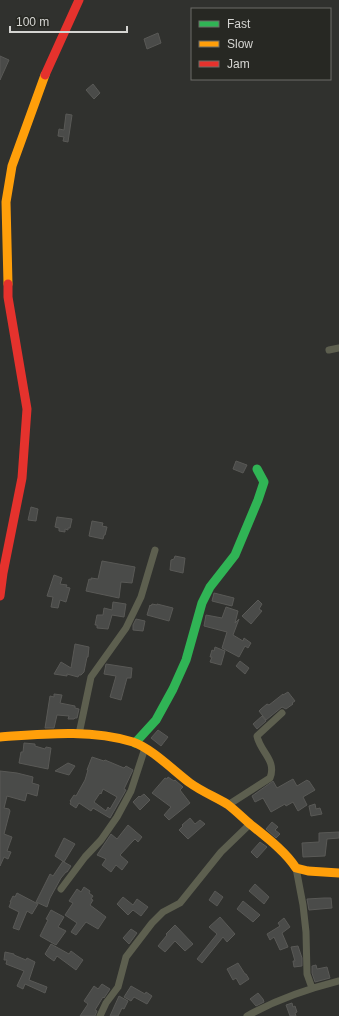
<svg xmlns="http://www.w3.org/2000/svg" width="339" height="1016" font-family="Arial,sans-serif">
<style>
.building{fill:#4a4b49;stroke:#595956;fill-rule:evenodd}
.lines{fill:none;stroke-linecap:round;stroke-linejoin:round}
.street{stroke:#5d5f4f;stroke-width:7}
.fast{stroke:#30b455;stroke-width:9}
.slow{stroke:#ff9f0a;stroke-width:9}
.jam{stroke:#e5322d;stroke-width:9}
</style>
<rect width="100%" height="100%" fill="#30312e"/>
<!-- building -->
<path class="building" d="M 158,33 L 161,43 L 147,49 L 144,39 Z
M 0,56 L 9,60 L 0,80 Z
M 93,84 L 100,93 L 94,99 L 86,90 Z
M 66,114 L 72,115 L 68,142 L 63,141 L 64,137 L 58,136 L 59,129 L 64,130 Z
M 236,461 L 247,465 L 243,473 L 233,469 Z
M 31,507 L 38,509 L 36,521 L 28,520 Z
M 57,517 L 72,519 L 70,528 L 68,528 L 68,530 L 65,529 L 65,532 L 59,531 L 59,528 L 55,527 Z
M 92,521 L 103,523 L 102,526 L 107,527 L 105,535 L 104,535 L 103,539 L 89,536 Z
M 175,556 L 185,558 L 183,573 L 170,570 L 171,560 L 174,559 Z
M 102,561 L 135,567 L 132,583 L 121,582 L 119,598 L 86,591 L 89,579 L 91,580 L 91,578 L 98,579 Z
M 54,575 L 62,578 L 60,584 L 67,585 L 66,587 L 70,588 L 66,602 L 60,600 L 58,608 L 51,607 L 53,597 L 47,596 Z
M 214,593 L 234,598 L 232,606 L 212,601 Z
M 258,600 L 262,604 L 259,609 L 262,611 L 251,624 L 242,616 Z
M 113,602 L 126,604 L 124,617 L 112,615 L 108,629 L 97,628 L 97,625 L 95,625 L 97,615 L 103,615 L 104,608 L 112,610 Z
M 152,604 L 157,605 L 157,604 L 173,608 L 169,621 L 147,615 L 150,605 L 151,606 Z
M 226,607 L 238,611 L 235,623 L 239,619 L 233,635 L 243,641 L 244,638 L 251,643 L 248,648 L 245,646 L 239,657 L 222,648 L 227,632 L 204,626 L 206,615 L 222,618 Z
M 136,619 L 145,621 L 143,631 L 133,630 L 133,625 Z
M 75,644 L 89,647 L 88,657 L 87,657 L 84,672 L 81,675 L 79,675 L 78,677 L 67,674 L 67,676 L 54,674 L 61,662 L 71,668 Z
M 215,647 L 225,651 L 221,665 L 210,662 L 212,657 L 210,657 L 212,650 L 214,651 Z
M 240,661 L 249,668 L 245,674 L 236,666 Z
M 106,664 L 132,668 L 131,678 L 127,678 L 121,700 L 110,697 L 116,676 L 104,674 Z
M 288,692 L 295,701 L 292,703 L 293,704 L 286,709 L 282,707 L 266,720 L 259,711 L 261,709 L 267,704 L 269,705 L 283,694 L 283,695 Z
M 54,694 L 62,695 L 60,703 L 75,706 L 75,708 L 79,709 L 77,718 L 75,718 L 74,719 L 68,719 L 69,716 L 57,715 L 54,728 L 45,728 L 50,696 L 54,697 Z
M 262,716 L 266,721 L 257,729 L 253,724 Z
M 158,730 L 168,737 L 161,746 L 151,738 Z
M 24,743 L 35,744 L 35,746 L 45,749 L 46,747 L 51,748 L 48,769 L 19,763 L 21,752 L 23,752 Z
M 92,757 L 104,761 L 105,760 L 124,768 L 126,766 L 133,770 L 124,789 L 126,790 L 110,818 L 93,808 L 91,811 L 79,803 L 76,808 L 70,804 L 71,802 L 70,801 L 74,795 L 76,796 L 85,780 L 88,770 L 87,770 ZM 103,789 L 117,797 L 110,809 L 108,807 L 106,811 L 94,802 L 100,793 L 101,794 Z
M 68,763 L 75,766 L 69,775 L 55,771 Z
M 0,771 L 17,773 L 33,777 L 32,783 L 39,785 L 37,796 L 27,793 L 25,801 L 7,796 L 4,808 L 9,809 L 10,811 L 4,834 L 12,837 L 7,851 L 11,852 L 8,859 L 4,857 L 0,866 Z
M 168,777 L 174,781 L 175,780 L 183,787 L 180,790 L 190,803 L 169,820 L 164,815 L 171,807 L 152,793 L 165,778 L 167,779 Z
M 293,779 L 297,786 L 307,780 L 308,781 L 309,781 L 315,790 L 303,797 L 307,805 L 298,811 L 293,802 L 286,806 L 285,804 L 271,812 L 263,798 L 255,802 L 252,796 L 273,781 L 277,788 Z
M 144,794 L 150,800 L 140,810 L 133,802 L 139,796 L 140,797 Z
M 315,804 L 316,809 L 320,808 L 322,814 L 311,816 L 309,806 Z
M 190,818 L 195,824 L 200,820 L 205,824 L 188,839 L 179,830 L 183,826 L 182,825 Z
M 272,822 L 278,827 L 275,830 L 280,834 L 276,838 L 266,829 Z
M 128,825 L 142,837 L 138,842 L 135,839 L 132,842 L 120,855 L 128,862 L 122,870 L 116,865 L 111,872 L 102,865 L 106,859 L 97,855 L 111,834 L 117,839 Z
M 339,832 L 339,838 L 327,839 L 325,856 L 303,857 L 302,843 L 319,842 L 319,833 Z
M 64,838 L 75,844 L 64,862 L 71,866 L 67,872 L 66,872 L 61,878 L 50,898 L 47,907 L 36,902 L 50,874 L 53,876 L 63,861 L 64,862 L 55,856 Z
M 260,842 L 267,847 L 257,858 L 251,852 Z
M 255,884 L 269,897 L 264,904 L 249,891 Z
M 84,887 L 90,891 L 89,893 L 93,896 L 91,899 L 93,900 L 90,905 L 106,917 L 98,929 L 86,922 L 76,935 L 71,932 L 77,923 L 65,915 L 73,903 L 69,901 L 77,889 L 81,892 Z
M 215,891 L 223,897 L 217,906 L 209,900 Z
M 17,893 L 38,904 L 32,914 L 27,911 L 19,930 L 13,928 L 19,912 L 9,907 L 11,902 L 10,902 L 13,896 L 15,897 Z
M 123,897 L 133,905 L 137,899 L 148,907 L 141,916 L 133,910 L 128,915 L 117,904 Z
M 324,898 L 331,898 L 332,908 L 309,910 L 307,899 Z
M 243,901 L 260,915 L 253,922 L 237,909 Z
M 51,910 L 64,917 L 58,927 L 66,931 L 56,945 L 40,936 L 48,920 L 46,919 Z
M 220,917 L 235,934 L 227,942 L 223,937 L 202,963 L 197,959 L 217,934 L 209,927 Z
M 284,918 L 290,927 L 282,933 L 288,947 L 280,950 L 274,937 L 270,940 L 267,934 L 280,926 L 278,923 Z
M 175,925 L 193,944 L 185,951 L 175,941 L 165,952 L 158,946 L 167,935 L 166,934 Z
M 131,929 L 137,933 L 129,944 L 123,938 Z
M 51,944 L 69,954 L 71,951 L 83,960 L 76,970 L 57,956 L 54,961 L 47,956 L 45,954 Z
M 298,946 L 302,958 L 302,966 L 294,967 L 293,961 L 295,961 L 291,947 Z
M 5,952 L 14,954 L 14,955 L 26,960 L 27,958 L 35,962 L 29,980 L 47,987 L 45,993 L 25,984 L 23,989 L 17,986 L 24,971 L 6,964 L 7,960 L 4,960 Z
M 238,963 L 245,974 L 246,974 L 249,979 L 240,985 L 236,978 L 233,980 L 227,969 Z
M 316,965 L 317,969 L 327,967 L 330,978 L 315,982 L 312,973 L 312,966 Z
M 102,984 L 110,989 L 104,998 L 103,997 L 95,1010 L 97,1011 L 95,1016 L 80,1016 L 88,1004 L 84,1001 L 94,986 L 98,989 Z
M 131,986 L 145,994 L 146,992 L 152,996 L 147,1004 L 134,997 L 131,1001 L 124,997 Z
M 258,993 L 263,999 L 264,1002 L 256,1006 L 250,999 Z
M 119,996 L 128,1001 L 124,1009 L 122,1008 L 118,1016 L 110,1016 Z
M 292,1003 L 293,1007 L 295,1006 L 297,1012 L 295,1013 L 296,1016 L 290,1016 L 286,1005 Z"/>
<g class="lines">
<!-- street -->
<path class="street" d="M 329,350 L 339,348
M 79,734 L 91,677 L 126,628 L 141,597 L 155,550
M 228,805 L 270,778 C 277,760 260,752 257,736 L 282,713
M 296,868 L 303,905 L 306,932 L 307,974 L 312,988
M 61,889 L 85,857 L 101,840 L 117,817 L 131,791 L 145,748
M 100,1016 L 106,1003 L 118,987 L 126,957 L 152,923 L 163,912 L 180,903 L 221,852 L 250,824
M 247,1016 C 276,1000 307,989 339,981"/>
<!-- fast -->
<path class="fast" d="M 135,743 L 156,720 L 173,689 L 186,660 L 202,603 L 210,587 L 235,555 L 258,500 L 264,482 L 257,469"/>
<!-- slow -->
<path class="slow" d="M 8,284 L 6,202 L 12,166 L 45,75
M 0,737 C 44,734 90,729 133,742 C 151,748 174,771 190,783 C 201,791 215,797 227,804 C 235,810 242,817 250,824 C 266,837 285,851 296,868 L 308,871 L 339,873"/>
<!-- jam -->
<path class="jam" d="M 45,75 L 79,0
M 0,596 L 3,573 L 22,478 L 27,409 L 8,297 L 8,284"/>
</g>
<!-- legend -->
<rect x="191" y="8" width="140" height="72" fill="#272823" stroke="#6d6d69"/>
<rect x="199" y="21" width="20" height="6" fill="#30b455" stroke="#6d6d69"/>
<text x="227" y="28" font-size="12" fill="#d5d5d2">Fast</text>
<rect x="199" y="41" width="20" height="6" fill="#ff9f0a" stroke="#6d6d69"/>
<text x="227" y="48" font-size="12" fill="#d5d5d2">Slow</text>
<rect x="199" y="61" width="20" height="6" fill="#e5322d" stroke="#6d6d69"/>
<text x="227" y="68" font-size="12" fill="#d5d5d2">Jam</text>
<!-- scale -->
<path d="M10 26v6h117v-6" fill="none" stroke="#d5d5d2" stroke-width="2"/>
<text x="16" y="26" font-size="12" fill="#d5d5d2" stroke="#272823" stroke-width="3" paint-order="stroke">100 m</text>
</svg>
